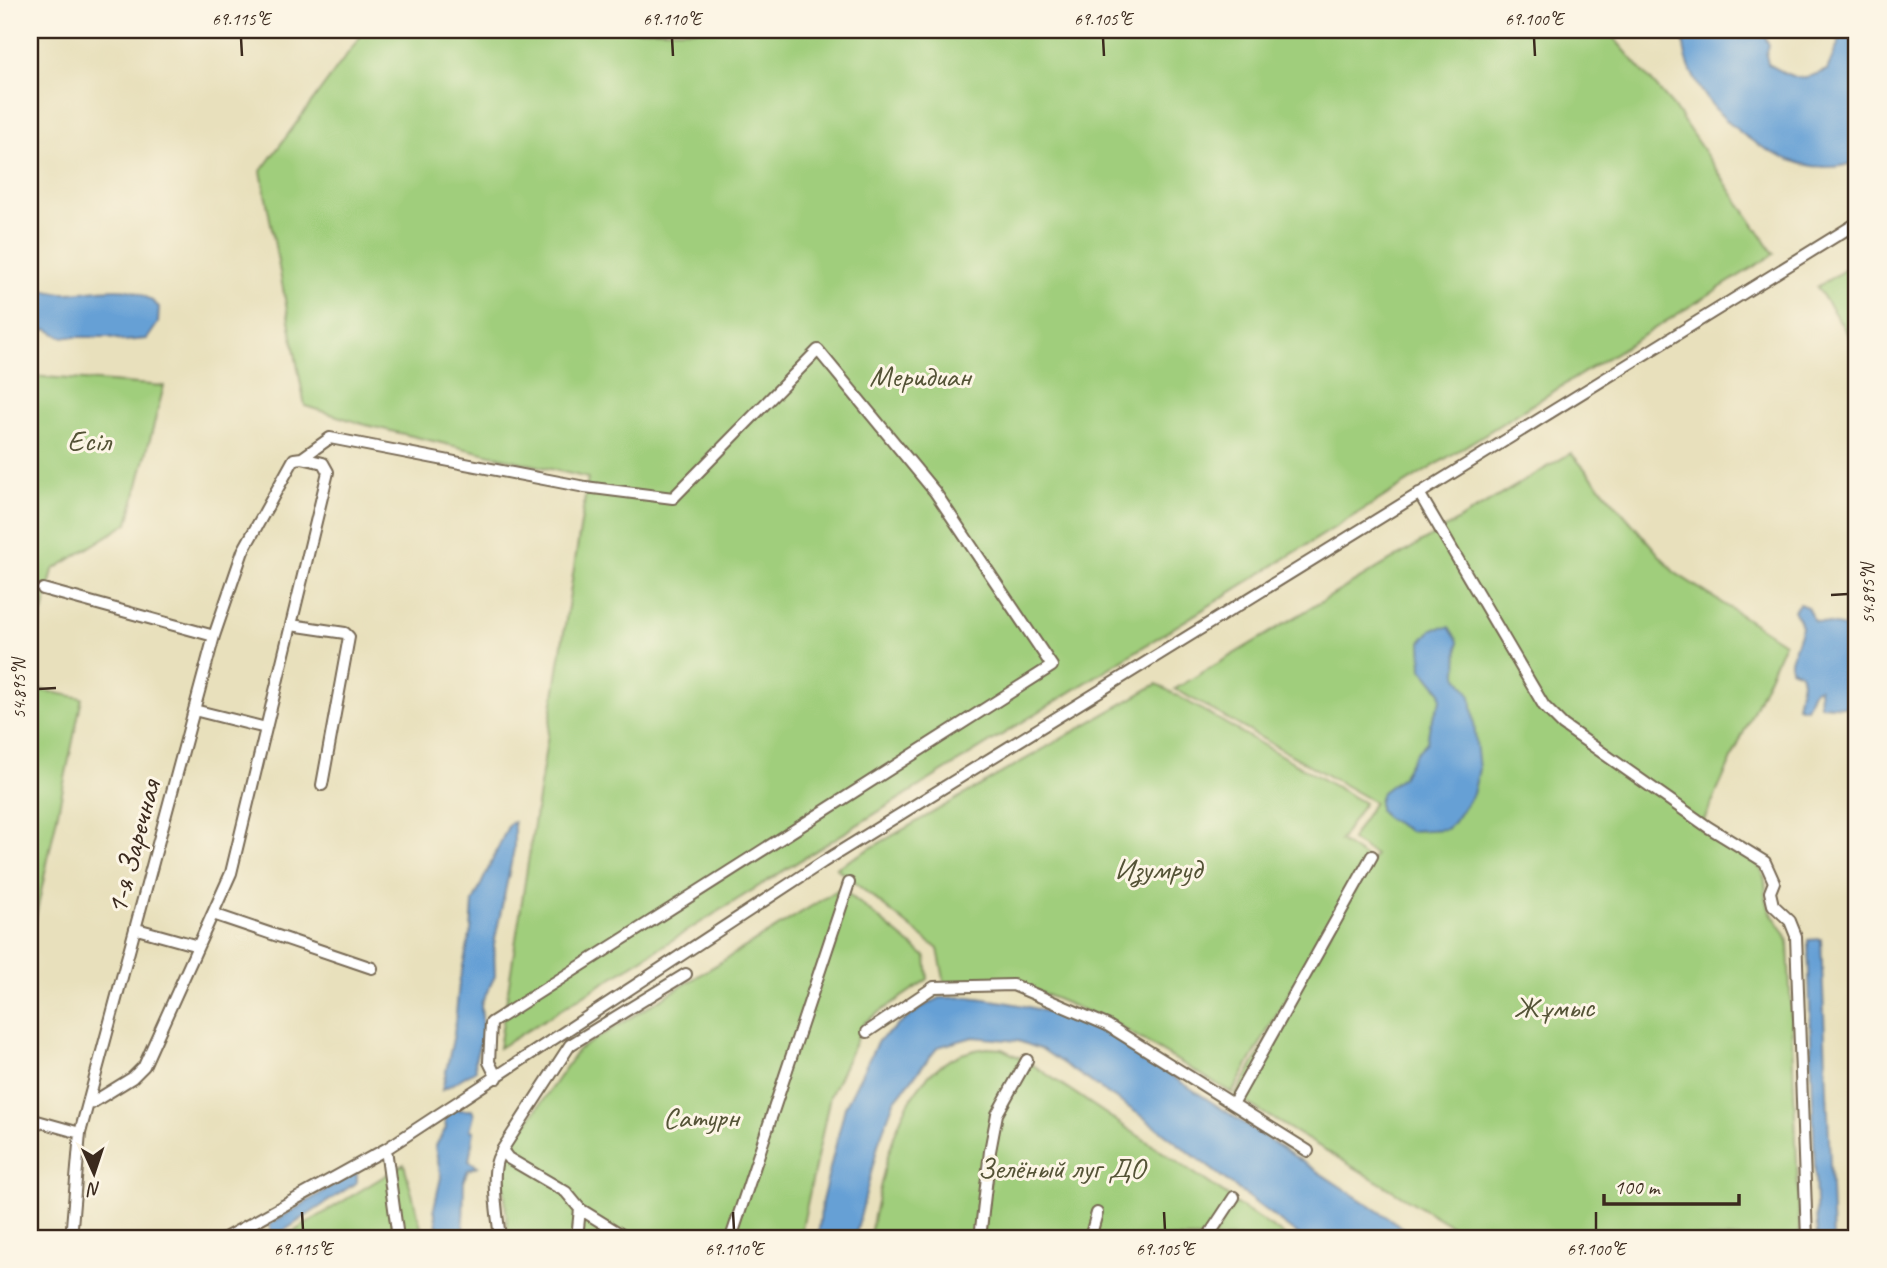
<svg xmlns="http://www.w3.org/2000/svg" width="1887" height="1268" font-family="Caveat,sans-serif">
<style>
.green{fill:#a0ce7c;stroke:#6e7c4d;stroke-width:2}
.water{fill:#66a0d5;stroke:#50657a;stroke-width:2}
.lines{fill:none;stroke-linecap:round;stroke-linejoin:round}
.minor-casing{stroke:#786a55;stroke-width:14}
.minor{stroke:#fff;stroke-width:10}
.ticks{fill:none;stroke:#3b2a1e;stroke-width:2.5}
.labels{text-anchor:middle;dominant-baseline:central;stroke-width:6;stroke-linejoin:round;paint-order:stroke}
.park-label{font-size:30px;fill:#545336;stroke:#fcf5e5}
.street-label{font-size:30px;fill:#3b2a1e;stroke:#fcf5e5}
.neatline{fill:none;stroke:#3b2a1e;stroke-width:2.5}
.ticks-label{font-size:18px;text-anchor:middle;fill:#3b2a1e}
</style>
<rect width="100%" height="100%" fill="#fcf5e5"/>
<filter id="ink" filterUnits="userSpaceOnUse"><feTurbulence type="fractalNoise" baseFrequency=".0143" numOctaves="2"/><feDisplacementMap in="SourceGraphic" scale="14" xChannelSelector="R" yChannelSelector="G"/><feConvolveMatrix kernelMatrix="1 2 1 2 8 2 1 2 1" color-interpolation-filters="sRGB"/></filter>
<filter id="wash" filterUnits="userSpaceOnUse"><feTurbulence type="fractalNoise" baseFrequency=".00686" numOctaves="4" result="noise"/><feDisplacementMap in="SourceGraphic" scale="28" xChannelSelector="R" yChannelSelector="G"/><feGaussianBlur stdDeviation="1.57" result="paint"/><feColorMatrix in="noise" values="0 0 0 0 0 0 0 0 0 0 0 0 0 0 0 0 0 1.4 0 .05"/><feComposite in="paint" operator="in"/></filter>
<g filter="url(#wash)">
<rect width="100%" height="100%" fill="#e8e0bc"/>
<!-- green -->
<path class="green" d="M 365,30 L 1223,30 L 1287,36 L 1303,30 L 1607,30 L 1673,106 L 1774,254 L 499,1048 L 588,478 L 366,425 L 305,406 L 261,171 Z
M 1857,262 L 1857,348 L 1817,287 Z
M 30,376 L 164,386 L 128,523 L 53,570 L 30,667 Z
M 1571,453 L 1674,572 L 1784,643 L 1700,829 C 1715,838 1758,858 1763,873 C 1768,885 1763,896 1770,910 C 1776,923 1785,928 1788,942 L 1800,1238 L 1472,1238 L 1235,1096 L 1375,855 L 1351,840 L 1374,802 L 1175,689 Z
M 1157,684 L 1364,803 L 1340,841 L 1366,858 L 1232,1093 L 1112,1022 L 1013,981 L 945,984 L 938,949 L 836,868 Z
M 30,688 L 82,698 L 30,944 Z
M 841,888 L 926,957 L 928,979 L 865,1022 L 830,1096 L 800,1238 L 508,1238 L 503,1171 L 510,1147 L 578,1050 Z
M 987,1048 L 1002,1049 L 1025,1060 L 995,1114 L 978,1238 L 869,1238 C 886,1167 896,1058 987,1048 Z
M 1027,1061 L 1231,1198 L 1204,1238 L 982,1238 L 999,1114 Z
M 404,1164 L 424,1238 L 283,1238 Z
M 1235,1203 L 1288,1238 L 1212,1238 Z"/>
<!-- water -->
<path class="water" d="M 1679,30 L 1762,30 L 1769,45 L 1766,55 L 1768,64 C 1795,78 1797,83 1827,70 L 1844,30 L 1857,30 L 1857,161 C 1790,191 1677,103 1684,31 Z
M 30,287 C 41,290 51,293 63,293 C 100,293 128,277 159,307 L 158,323 L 147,339 L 125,341 L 109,337 L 61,337 L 47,329 L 30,336 Z
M 1799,604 L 1807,607 L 1814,621 L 1846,627 L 1850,641 L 1857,643 C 1857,663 1862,692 1848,707 L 1820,705 L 1819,688 L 1813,691 L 1806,708 L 1797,706 L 1802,681 L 1800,673 L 1791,669 L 1791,660 L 1802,627 L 1794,610 Z
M 1449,627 L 1458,641 L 1457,675 L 1471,696 L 1479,769 L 1473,794 L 1453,823 L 1446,829 L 1409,831 L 1385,817 L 1379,810 L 1379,801 L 1382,792 L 1402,777 L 1415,754 L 1427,742 L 1430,724 L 1441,700 L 1440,691 L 1422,669 L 1421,642 L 1432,629 Z
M 514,822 L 514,849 L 494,944 L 495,976 L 481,1004 L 483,1033 L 475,1060 L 476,1070 L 442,1090 L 454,1034 L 459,983 L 471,931 L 473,902 L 509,824 Z
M 1821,939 L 1833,1238 L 1817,1238 L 1808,940 Z
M 968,997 C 1017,1002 1058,1012 1103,1031 L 1419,1238 L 1302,1238 L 1143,1117 L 1043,1050 L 1018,1041 L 973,1037 L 938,1047 L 894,1101 L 879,1141 L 855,1238 L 818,1238 L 822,1201 L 845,1107 L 878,1041 L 922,1007 L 940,998 Z
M 458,1106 L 459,1110 L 472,1110 L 474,1115 L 470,1130 L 474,1131 L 469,1161 L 478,1166 L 468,1170 L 464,1180 L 463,1238 L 439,1238 L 434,1208 L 441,1177 L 435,1147 L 446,1128 L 444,1115 Z
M 357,1171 L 357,1182 L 273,1238 L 269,1225 Z"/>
</g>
<g filter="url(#ink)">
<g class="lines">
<defs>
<path id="minor" d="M 1419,493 L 1544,706 L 1563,725 L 1708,827 L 1765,862 L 1774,882 L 1770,892 L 1773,905 L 1790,921 L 1796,936 L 1807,1238
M 43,589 L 214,636
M 291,625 L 345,633 L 349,637 L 322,785
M 194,710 L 266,728
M 213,914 L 372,968
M 137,929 L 198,946
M 867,1032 L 934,987 L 1013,985 L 1107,1025 L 1308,1151
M 1234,1102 L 1372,856
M 90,1104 L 132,1078 L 144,1066 L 231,873 L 328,472 L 323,463 L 302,458
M 30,1119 L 80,1133
M 386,1149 L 398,1238
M 71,1238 L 80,1133 L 214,636 L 243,551 L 294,459 L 302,458 L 330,438 L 585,487 L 673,498 L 818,350 L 935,492 L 1052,666 L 491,1023 L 489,1062 L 497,1078
M 225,1238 L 386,1149 L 823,862 L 1857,223
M 500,1238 C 498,1219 488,1164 502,1152
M 577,1238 L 580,1209
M 627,1238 L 580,1209 L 566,1192 L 508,1158 L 502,1150 L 570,1045 L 686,974
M 731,1238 L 849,883
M 980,1238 L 990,1151 L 997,1114 L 1027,1060
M 1090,1238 L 1097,1213
M 1207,1238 L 1234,1197"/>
</defs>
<!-- minor casing -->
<use href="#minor" class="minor-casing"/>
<!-- minor -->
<use href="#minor" class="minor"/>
</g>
</g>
<!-- ticks -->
<path class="ticks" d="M 241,38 L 242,56M 672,38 L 673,56M 1103,38 L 1104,56M 1534,38 L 1535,56M 1831,595 L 1848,594M 38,689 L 56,688M 302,1212 L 303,1230M 733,1212 L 734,1230M 1164,1212 L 1165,1230M 1596,1212 L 1596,1230"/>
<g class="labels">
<!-- park labels -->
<g class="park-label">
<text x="920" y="376">Меридиан</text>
<text x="89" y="441">Есіл</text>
<text x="1158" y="869">Изумруд</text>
<text x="1554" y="1007">Жұмыс</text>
<text x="701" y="1117">Сатурн</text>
<text x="1061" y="1168">Зелёный луг ДО</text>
</g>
<!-- street labels -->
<g class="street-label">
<text transform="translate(133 847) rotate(-75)">1-я Заречная</text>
</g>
</g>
<!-- margin -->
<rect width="1887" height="1268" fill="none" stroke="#fcf5e5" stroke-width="77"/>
<!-- north arrow -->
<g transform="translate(94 1173) rotate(177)" stroke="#fcf5e5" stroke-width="5" paint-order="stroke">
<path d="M0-5L12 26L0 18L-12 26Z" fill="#3b2a1e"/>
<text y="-10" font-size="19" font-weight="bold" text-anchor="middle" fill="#3b2a1e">N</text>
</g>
<!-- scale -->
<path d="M1604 1194v10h135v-10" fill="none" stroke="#3b2a1e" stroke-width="3.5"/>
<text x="1614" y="1194" font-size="21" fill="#3b2a1e" stroke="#fcf5e5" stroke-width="5" paint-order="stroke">100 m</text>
<rect x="38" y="38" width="1810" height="1192" class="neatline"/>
<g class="ticks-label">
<text x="241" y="25">69.115°E</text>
<text x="672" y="25">69.110°E</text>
<text x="1103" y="25">69.105°E</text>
<text x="1534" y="25">69.100°E</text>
<text transform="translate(1868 594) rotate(-90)" y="6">54.895°N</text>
<text transform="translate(19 689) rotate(-90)" y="6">54.895°N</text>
<text x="303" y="1255">69.115°E</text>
<text x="734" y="1255">69.110°E</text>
<text x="1165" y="1255">69.105°E</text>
<text x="1596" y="1255">69.100°E</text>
</g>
</svg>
